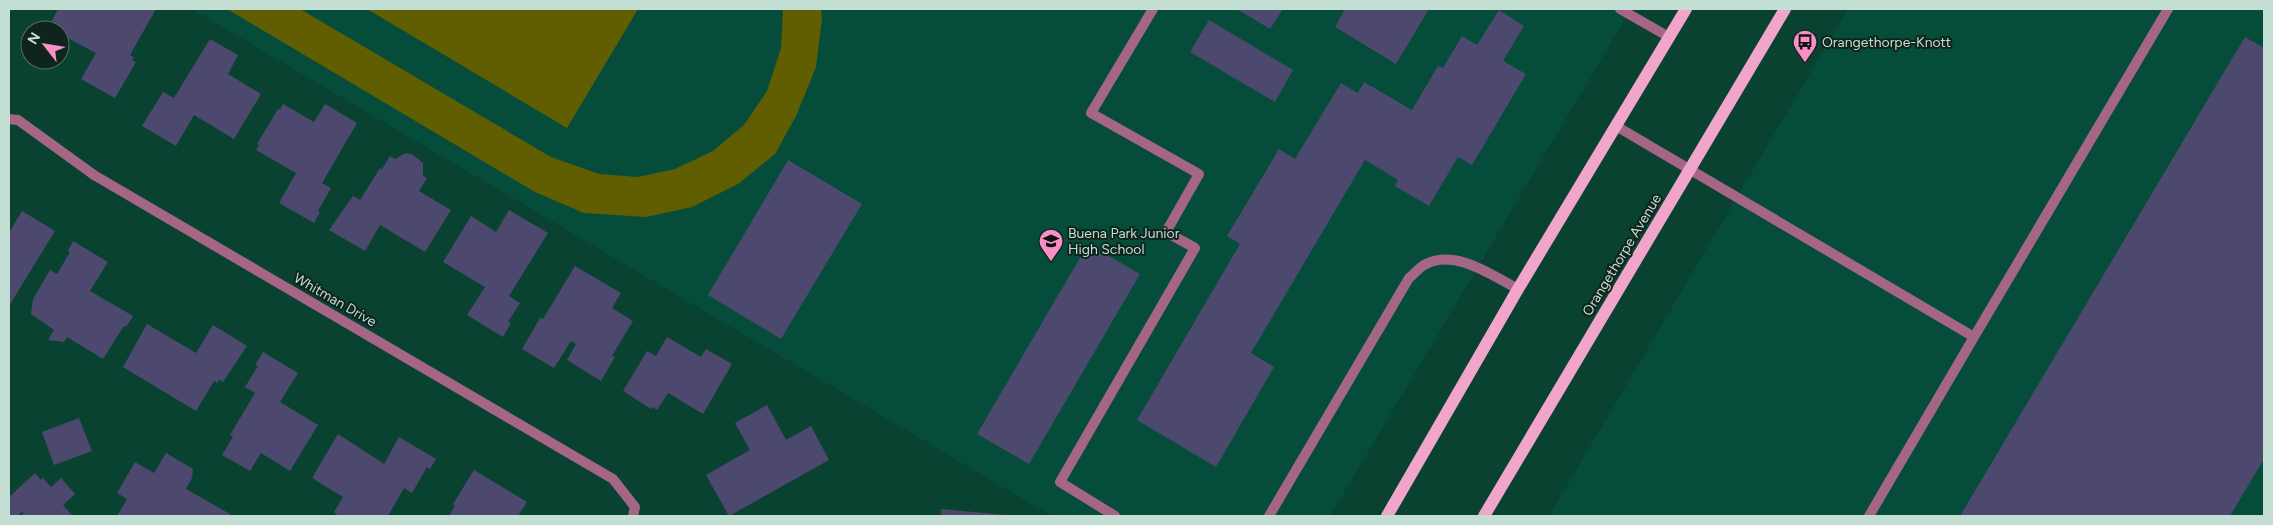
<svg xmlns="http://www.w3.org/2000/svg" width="2273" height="525" font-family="Figtree,sans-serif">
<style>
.built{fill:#054d3a}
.green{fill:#605e00}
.building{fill:#4c486e}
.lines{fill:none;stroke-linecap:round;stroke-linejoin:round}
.service{stroke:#a56686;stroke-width:10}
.minor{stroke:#a56686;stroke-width:10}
.primary{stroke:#f2a5cb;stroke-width:12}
.labels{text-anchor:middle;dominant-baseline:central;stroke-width:4;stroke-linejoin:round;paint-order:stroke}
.poi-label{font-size:14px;fill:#c3ded3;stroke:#0f241d;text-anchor:start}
.street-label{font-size:14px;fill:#c3ded3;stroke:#0f241d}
</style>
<rect width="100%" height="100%" fill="#0a4232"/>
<!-- built -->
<path class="built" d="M 192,9 L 1631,9 L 1330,516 L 1052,516 Z
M 1848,9 L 2264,9 L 2264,516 L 1549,516 Z"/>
<!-- green -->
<path class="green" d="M 227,9 L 300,9 L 551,157 L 599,174 L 638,177 L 675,169 L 713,151 L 744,125 L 767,91 L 781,48 L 783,9 L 821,9 L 822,18 L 816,67 L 796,116 L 775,154 L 738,184 L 692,207 L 646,217 L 584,213 L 535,192 Z
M 367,9 L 638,9 L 567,128 Z"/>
<!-- building -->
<path class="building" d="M 58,9 L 156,9 L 130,55 L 134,57 L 132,60 L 136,62 L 115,98 L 81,79 L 96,53 L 60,34 L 60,30 L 48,28 Z
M 1237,9 L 1283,9 L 1270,29 Z
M 1345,9 L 1429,9 L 1396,64 L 1335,27 Z
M 1499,10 L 1524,26 L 1503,61 L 1526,74 L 1472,165 L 1458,157 L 1429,206 L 1395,186 L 1398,180 L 1365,160 L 1251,353 L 1274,367 L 1216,467 L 1137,420 L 1240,244 L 1227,236 L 1279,149 L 1295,159 L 1341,83 L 1358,93 L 1364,82 L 1412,110 L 1438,66 L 1443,68 L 1462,36 L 1477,45 Z
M 1209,20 L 1293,70 L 1275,102 L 1190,52 Z
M 2245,37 L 2264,48 L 2264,459 L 2230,516 L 1960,516 Z
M 210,39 L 238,55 L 228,74 L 261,94 L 234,139 L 194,115 L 176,146 L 142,126 L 163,92 L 174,98 Z
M 283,104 L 314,122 L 325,104 L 357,123 L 322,183 L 331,188 L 318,211 L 320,212 L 314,223 L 279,203 L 296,173 L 256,150 L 259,145 L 257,144 L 278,109 L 280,110 Z
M 406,153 L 413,155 L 423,163 L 423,176 L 427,178 L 419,191 L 451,210 L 425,252 L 380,225 L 365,251 L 329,230 L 353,196 L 360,200 L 380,168 L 382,169 L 390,156 L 395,159 Z
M 788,160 L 862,204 L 781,339 L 708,295 Z
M 509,210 L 548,233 L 509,296 L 520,303 L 508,322 L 511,323 L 503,337 L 467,315 L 485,287 L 443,262 L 471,216 L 496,232 Z
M 22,211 L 55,231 L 9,306 L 9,233 Z
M 73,241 L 108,262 L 90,291 L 133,316 L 126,327 L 124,326 L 103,359 L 67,337 L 64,342 L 48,340 L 54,330 L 31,314 L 33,299 L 50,270 L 57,274 L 70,252 L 68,251 Z
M 1088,244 L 1140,274 L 1029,464 L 977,434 Z
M 575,266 L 621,293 L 612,308 L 633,321 L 612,356 L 615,357 L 601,381 L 567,360 L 576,344 L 571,341 L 554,368 L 522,349 L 540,318 L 543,319 Z
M 147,324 L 196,353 L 213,325 L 247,346 L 223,382 L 219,380 L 217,383 L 214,381 L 196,411 L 123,367 Z
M 667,337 L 701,357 L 706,349 L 732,364 L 703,414 L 668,393 L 657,410 L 652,407 L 651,409 L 623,391 L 647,351 L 656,356 Z
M 263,352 L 298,373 L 280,402 L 318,425 L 290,471 L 261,453 L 250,471 L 222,455 L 233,437 L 230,435 L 255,393 L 245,387 L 258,366 L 255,365 Z
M 767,405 L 786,440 L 811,426 L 829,460 L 729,516 L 706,475 L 750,450 L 735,423 Z
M 79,418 L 92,451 L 54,465 L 42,432 Z
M 338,434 L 384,464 L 399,437 L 436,459 L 430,469 L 427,467 L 412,493 L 404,488 L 388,516 L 338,516 L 334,512 L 343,497 L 312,478 Z
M 166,453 L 193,469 L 192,478 L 186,489 L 230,514 L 229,516 L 117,516 L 127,499 L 117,493 L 135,462 L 154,473 Z
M 474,470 L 527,502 L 518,516 L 449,516 L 455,506 L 453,504 Z
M 35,473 L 41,480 L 43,478 L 51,487 L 61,478 L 75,494 L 63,505 L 73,516 L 20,516 L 24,513 L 22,512 L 17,516 L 9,516 L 9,497 Z
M 941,509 L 1006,515 L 1006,516 L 941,516 Z"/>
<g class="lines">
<!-- service -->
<path class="service" d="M 1620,9 L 1669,37
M 1616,126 L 1974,337 L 2168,9
M 1115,516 L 1060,482 L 1195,248 L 1166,232 L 1199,174 L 1091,113 L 1153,9
M 1269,516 L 1409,278 C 1414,274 1419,268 1424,265 C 1455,248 1491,275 1518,289
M 1869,516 L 1974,337"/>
<!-- minor -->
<path class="minor" d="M 9,119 L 18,120 L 94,175 L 613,479 L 635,507 L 633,516"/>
<!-- primary -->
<path class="primary" d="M 1387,516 L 1518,289 L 1686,9
M 1484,516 L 1785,9"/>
</g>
<!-- icons -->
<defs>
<symbol id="bus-pin" viewBox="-11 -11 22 30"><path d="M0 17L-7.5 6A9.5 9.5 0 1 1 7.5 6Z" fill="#fa8fc7" stroke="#0f241d"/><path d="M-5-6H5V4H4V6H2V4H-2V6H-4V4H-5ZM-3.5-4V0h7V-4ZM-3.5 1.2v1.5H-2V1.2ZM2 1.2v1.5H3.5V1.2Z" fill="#111"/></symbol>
<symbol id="school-pin" viewBox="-11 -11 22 30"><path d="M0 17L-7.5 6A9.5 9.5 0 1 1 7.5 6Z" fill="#fa8fc7" stroke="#0f241d"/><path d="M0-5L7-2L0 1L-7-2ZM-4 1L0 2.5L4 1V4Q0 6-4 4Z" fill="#111"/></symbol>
</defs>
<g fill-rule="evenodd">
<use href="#bus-pin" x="1791" y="28" width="28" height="38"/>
<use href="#school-pin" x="1037" y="227" width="28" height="38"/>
</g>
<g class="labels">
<!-- poi labels -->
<g class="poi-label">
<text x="1822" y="42">Orangethorpe-Knott</text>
<text x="1068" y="233">Buena Park Junior<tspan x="1068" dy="16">High School</tspan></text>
</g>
<!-- street labels -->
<g class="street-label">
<text transform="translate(1622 255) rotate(-59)">Orangethorpe Avenue</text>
<text transform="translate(335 300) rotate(30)">Whitman Drive</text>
</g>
</g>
<!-- border -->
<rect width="2273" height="525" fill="none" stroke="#c3ded3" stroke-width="20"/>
<!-- north arrow -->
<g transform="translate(45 45) rotate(301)"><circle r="24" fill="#0f241d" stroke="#576e66"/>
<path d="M0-4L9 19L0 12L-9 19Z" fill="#fa8fc7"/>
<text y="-8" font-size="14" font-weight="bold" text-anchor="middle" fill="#c3ded3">N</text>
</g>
</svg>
